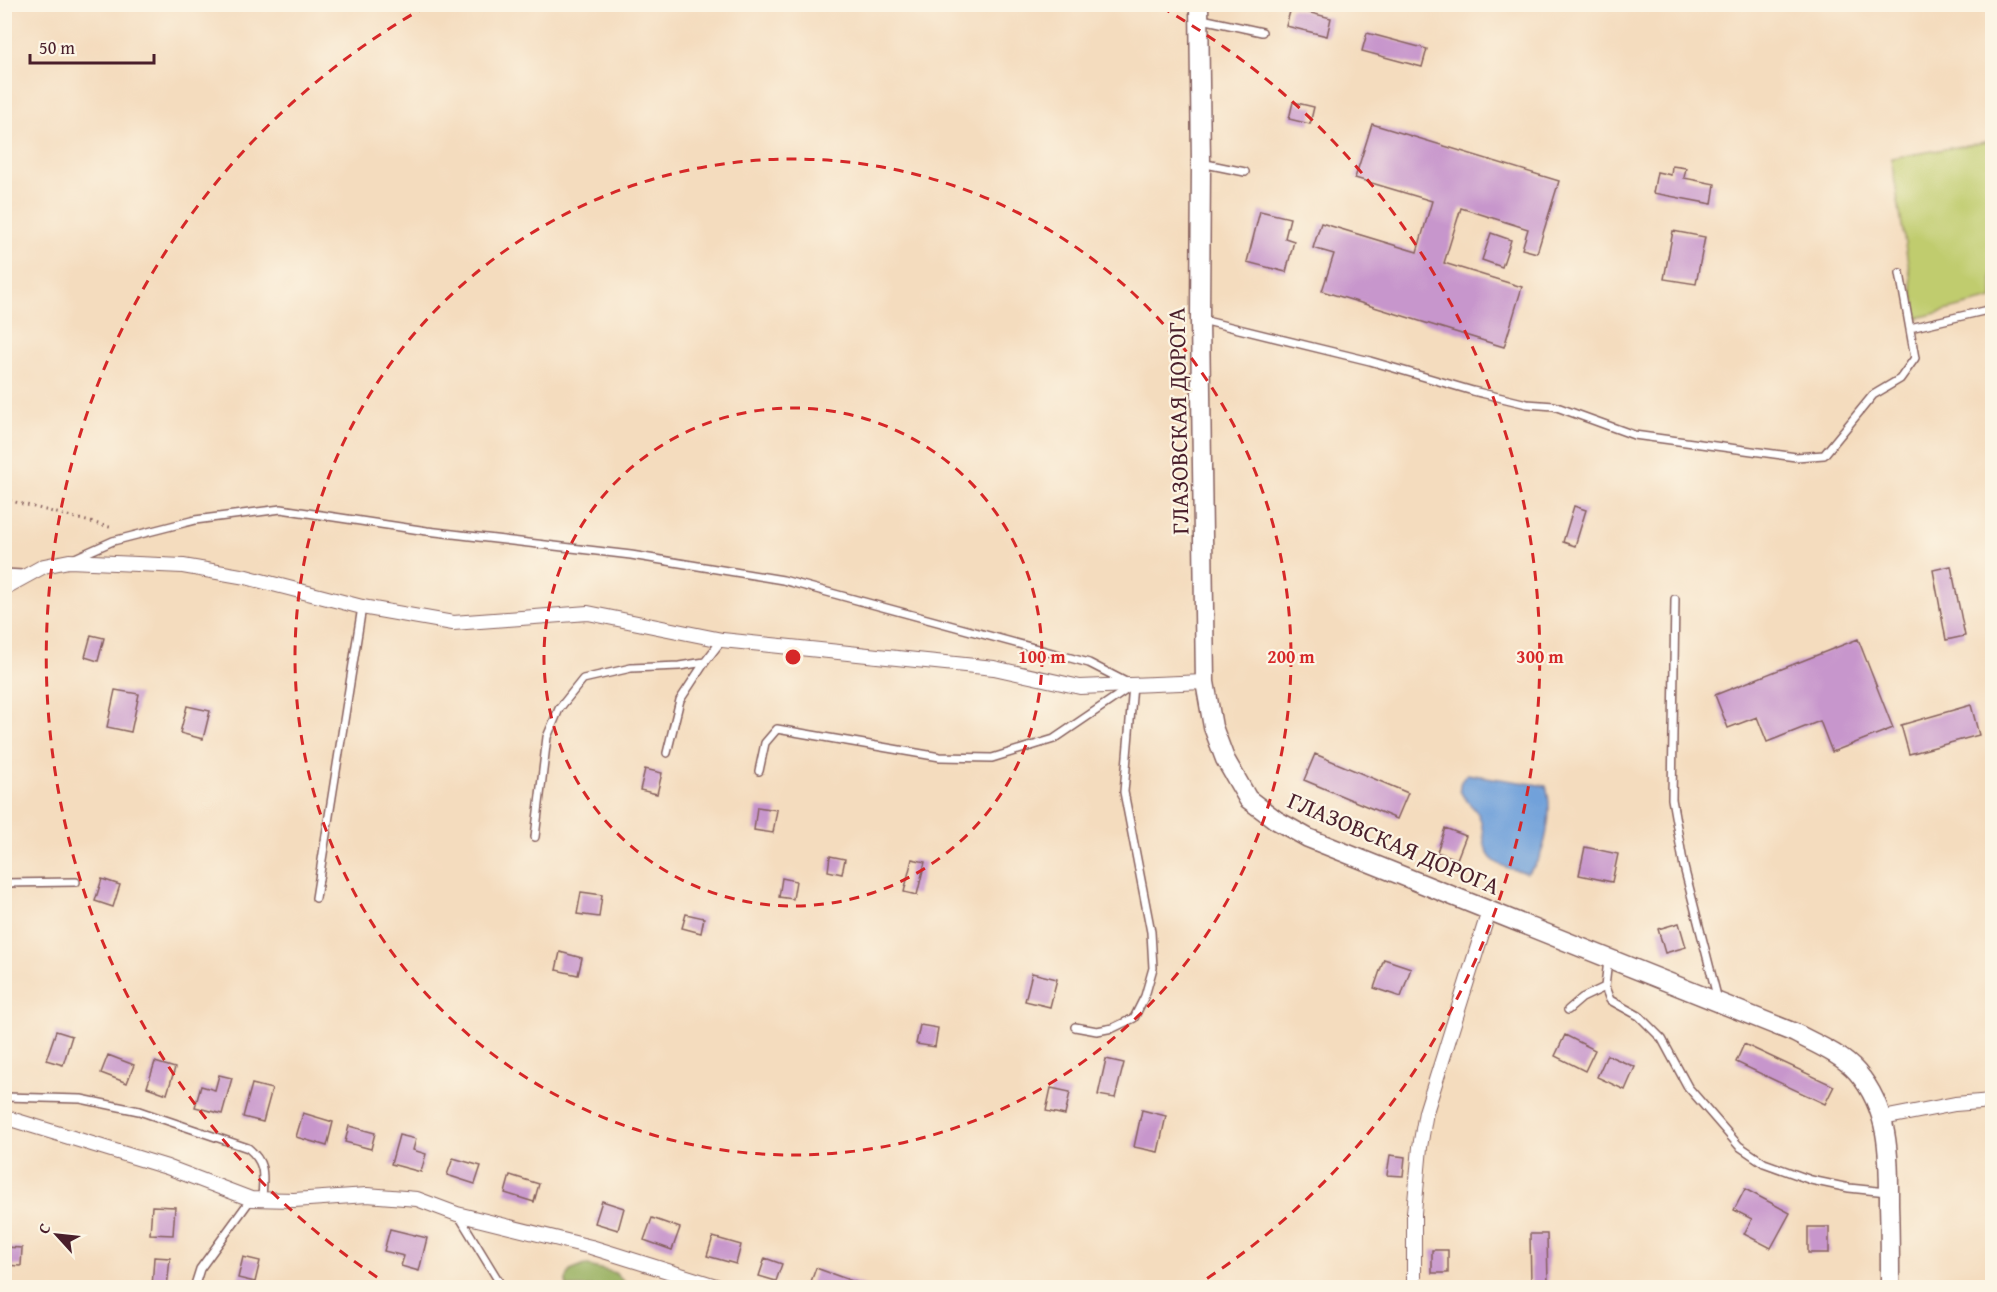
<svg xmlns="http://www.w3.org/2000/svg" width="1997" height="1292" font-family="'Gentium Book Plus',serif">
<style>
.green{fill:#c0cc6e;stroke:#85764c;stroke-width:1.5}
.forest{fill:#98b061;stroke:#716846;stroke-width:1.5}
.water{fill:#71a1da;stroke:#5e6082;stroke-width:1.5}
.building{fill:#c796cc}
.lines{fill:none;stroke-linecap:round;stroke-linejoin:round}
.service-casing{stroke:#86615e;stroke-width:10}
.minor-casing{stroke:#86615e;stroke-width:16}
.tertiary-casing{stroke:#86615e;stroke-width:21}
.path{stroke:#86615e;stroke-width:3;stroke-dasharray:1.5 4.5;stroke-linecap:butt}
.service{stroke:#fff;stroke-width:7}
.minor{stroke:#fff;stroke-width:14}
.tertiary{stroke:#fff;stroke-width:18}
.ring{fill:none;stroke:#d62828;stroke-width:3;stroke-dasharray:10 8}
.labels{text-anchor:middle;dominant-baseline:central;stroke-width:4.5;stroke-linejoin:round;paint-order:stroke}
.street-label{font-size:24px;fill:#4a1f2b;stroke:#fcf5e5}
.centre{fill:#d62828;stroke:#fcf5e5;stroke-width:3}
.ring-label{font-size:18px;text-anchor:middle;font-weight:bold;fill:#d62828;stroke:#fcf5e5;stroke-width:4.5;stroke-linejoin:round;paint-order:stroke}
</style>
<rect width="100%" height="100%" fill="#fcf5e5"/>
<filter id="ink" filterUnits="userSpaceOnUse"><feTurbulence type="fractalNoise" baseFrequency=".0167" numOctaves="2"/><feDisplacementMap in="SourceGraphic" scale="12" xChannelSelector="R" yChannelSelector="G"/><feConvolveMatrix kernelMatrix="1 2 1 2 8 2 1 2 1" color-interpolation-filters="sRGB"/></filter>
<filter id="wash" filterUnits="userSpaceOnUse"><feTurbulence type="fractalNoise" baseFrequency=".008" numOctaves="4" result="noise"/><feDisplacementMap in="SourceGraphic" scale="24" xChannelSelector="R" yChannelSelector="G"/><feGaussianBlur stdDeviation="1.35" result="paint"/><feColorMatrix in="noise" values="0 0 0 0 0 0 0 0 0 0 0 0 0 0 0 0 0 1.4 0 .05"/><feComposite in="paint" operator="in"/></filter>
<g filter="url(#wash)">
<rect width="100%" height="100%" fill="#f4dcbe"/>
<!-- green -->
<path class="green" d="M 1992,141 L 1992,299 L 1917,318 L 1891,158 Z"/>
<!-- forest -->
<path class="forest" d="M 585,1265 L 615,1273 L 629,1287 L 567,1287 L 566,1280 L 570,1271 Z"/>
<!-- water -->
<path class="water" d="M 1467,774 L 1546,786 C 1553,808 1547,859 1527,873 C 1515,870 1503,868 1493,860 C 1481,849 1485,830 1479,816 C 1475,806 1463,801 1460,790 C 1459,783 1462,778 1467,774 Z"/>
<g id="blocks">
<!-- building -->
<path class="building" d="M 1291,8 L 1331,18 L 1327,36 L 1286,26 Z
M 1367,33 L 1427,49 L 1422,67 L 1362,51 Z
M 1293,102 L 1314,107 L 1310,124 L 1289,119 Z
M 1372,124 L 1559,181 L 1537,253 L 1522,249 L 1528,229 L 1461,208 L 1444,263 L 1522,287 L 1504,347 L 1322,291 L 1334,254 L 1313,248 L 1321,223 L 1417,252 L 1432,201 L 1355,178 Z
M 1672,166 L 1686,168 L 1684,178 L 1715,184 L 1712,204 L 1653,193 L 1657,172 L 1671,175 Z
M 1260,211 L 1290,218 L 1285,238 L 1294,241 L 1286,272 L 1247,262 Z
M 1673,231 L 1705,237 L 1696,284 L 1664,279 Z
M 1491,233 L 1511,240 L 1502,267 L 1482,260 Z
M 1574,506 L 1586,510 L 1575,546 L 1563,542 Z
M 1951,566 L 1965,636 L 1946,640 L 1933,570 Z
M 91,635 L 104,638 L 98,661 L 85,657 Z
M 1858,639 L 1893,728 L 1832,752 L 1820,721 L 1767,742 L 1757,717 L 1728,728 L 1715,695 Z
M 115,690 L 139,694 L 131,732 L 107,727 Z
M 1971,705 L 1979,735 L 1909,754 L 1901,725 Z
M 187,706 L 210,711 L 203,739 L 180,733 Z
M 1315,754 L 1408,793 L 1397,819 L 1304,780 Z
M 645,769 L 662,773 L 657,794 L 640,790 Z
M 757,807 L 777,810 L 773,833 L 754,830 Z
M 1445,828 L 1466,836 L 1457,859 L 1437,852 Z
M 1585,847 L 1618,854 L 1612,882 L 1579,875 Z
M 830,856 L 845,859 L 842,874 L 828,871 Z
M 912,859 L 925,862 L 917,895 L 904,892 Z
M 782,878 L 796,881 L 793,899 L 779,897 Z
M 102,879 L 120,885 L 113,907 L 95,901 Z
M 581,892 L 602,895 L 599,917 L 577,914 Z
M 686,914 L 704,918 L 701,933 L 682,928 Z
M 1679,923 L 1686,947 L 1665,953 L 1658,929 Z
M 560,952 L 582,958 L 578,975 L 556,970 Z
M 1384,959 L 1411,968 L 1401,997 L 1374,988 Z
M 1032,973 L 1057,979 L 1050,1007 L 1025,1001 Z
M 920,1025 L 938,1028 L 935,1047 L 916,1044 Z
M 56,1031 L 72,1036 L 63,1065 L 46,1060 Z
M 1565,1035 L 1595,1050 L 1585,1071 L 1555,1056 Z
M 1744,1044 L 1834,1086 L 1825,1104 L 1736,1062 Z
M 108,1055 L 134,1065 L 127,1083 L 101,1073 Z
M 1607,1055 L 1635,1067 L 1625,1090 L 1597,1077 Z
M 1106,1059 L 1124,1063 L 1115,1098 L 1098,1095 Z
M 155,1062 L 175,1068 L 167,1094 L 147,1087 Z
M 219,1075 L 232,1078 L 222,1114 L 195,1107 L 201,1086 L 215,1090 Z
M 252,1084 L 272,1089 L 263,1122 L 243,1117 Z
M 1051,1088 L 1070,1092 L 1065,1115 L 1046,1111 Z
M 1142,1110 L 1166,1116 L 1158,1152 L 1134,1147 Z
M 303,1113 L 333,1122 L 327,1146 L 296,1137 Z
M 349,1126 L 375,1133 L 371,1149 L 345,1142 Z
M 399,1135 L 416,1139 L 413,1150 L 426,1154 L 421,1172 L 391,1164 Z
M 1390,1155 L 1405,1157 L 1403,1176 L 1387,1175 Z
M 453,1158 L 481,1166 L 475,1184 L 447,1175 Z
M 510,1175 L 539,1184 L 534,1202 L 505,1193 Z
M 1745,1189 L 1790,1213 L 1771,1248 L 1744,1234 L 1752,1219 L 1734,1210 Z
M 602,1201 L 624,1208 L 618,1230 L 595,1223 Z
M 152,1206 L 175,1207 L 173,1235 L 150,1234 Z
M 652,1218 L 680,1228 L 672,1250 L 644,1240 Z
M 1808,1227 L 1829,1227 L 1829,1253 L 1808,1253 Z
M 390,1229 L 427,1238 L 419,1271 L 401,1266 L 404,1256 L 384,1251 Z
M 1530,1234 L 1547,1234 L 1548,1283 L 1531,1283 Z
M 713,1237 L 741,1245 L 736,1264 L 707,1256 Z
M 4,1247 L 22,1248 L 21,1266 L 4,1265 Z
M 1432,1250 L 1448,1250 L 1448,1273 L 1432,1273 Z
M 154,1257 L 170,1258 L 167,1288 L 152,1288 Z
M 243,1257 L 260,1261 L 255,1282 L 238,1278 Z
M 765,1258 L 782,1264 L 776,1281 L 759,1276 Z
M 816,1268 L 869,1287 L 869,1288 L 809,1287 Z"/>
</g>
</g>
<g filter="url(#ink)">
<use href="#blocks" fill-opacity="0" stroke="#86615e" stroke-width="1.5"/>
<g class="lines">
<defs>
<path id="service" d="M 1202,19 L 1262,32
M 1201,163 L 1245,172
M 1202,320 L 1370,361 L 1473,391 L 1527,404 L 1554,406 L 1634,435 L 1796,457 L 1824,455 L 1873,395 L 1900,379 L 1915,358 L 1900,273
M 1910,328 L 1992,309
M 75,558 L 113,541 L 195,520 L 281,509 L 427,531 L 631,555 L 783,580 L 1089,663 L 1128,683
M 4,573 L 23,574
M 1675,599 L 1672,799 L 1684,867 L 1718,1000
M 667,753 L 680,700 L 705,662
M 759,771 L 765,743 L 777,729 L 940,757 L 992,758 L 1054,739 L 1129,688
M 535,837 L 547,737 L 559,709 L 583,679 L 631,668 L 679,666 L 705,662 L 722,640
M 4,883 L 76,882
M 316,898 L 362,607
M 1608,960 L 1605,987 L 1610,1000 L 1639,1016 L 1662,1039 L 1688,1087 L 1739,1146 L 1764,1163 L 1811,1180 L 1849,1188 L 1887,1192
M 1568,1010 L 1582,998 L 1605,987
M 1075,1027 L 1097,1031 L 1113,1028 L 1134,1018 L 1145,996 L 1153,968 L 1151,932 L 1124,792 L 1133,685
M 4,1097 L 81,1099 L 139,1111 L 248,1148 C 267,1164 263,1176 262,1199
M 459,1216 L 498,1280 L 500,1288
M 194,1288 L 200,1269 L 251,1199"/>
<path id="minor" d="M 4,588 L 44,566 L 69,561 L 183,566 L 246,577 L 362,607 L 453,623 L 588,613 L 722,640 L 994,668 L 1080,687 L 1205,682
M 4,1117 L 167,1167 L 251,1199 L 294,1200 L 367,1195 L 417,1199 L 457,1214 L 591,1247 L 722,1288
M 1883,1118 L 1955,1104 L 1992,1101
M 1414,1288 L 1414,1213 L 1420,1147 L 1426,1112 L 1489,911"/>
<path id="tertiary" d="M 1199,4 L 1201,163 L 1200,319 L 1205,682 L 1213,727 L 1225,759 L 1248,799 L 1276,820 L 1308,838 L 1795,1033 C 1816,1044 1841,1054 1857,1072 C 1890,1110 1889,1157 1889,1204 C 1890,1232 1890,1260 1890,1288"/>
</defs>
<!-- service casing -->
<use href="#service" class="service-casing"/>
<!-- minor casing -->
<use href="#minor" class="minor-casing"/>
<!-- tertiary casing -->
<use href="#tertiary" class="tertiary-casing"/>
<!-- path -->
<path class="path" d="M 4,499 L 113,528"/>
<!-- service -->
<use href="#service" class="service"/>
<!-- minor -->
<use href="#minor" class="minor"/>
<!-- tertiary -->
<use href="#tertiary" class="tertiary"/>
</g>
</g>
<!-- distance rings -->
<g class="ring">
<circle cx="793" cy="657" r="249"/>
<circle cx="793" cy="657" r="498"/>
<path d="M392 1287A747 747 0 0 1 425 7M1161 7A747 747 0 0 1 1194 1287"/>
</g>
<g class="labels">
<!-- street labels -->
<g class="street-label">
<text transform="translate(1178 421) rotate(-91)">ГЛАЗОВСКАЯ ДОРОГА</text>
<text transform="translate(1394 843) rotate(23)">ГЛАЗОВСКАЯ ДОРОГА</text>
</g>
</g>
<circle cx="793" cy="657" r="9" class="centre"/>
<g class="ring-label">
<text x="1042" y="663">100 m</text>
<text x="1291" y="663">200 m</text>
<text x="1540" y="663">300 m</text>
</g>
<!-- margin -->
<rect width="1997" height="1292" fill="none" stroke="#fcf5e5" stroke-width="24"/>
<!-- north arrow -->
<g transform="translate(57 1235) rotate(297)" stroke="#fcf5e5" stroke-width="4.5" paint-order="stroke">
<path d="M0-4.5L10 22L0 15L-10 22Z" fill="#4a1f2b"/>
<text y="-9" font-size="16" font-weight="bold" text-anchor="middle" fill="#4a1f2b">С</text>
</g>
<!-- scale -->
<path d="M30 54v9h124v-9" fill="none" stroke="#4a1f2b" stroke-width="3"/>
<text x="39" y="54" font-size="18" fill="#4a1f2b" stroke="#fcf5e5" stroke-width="4.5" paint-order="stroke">50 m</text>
</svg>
